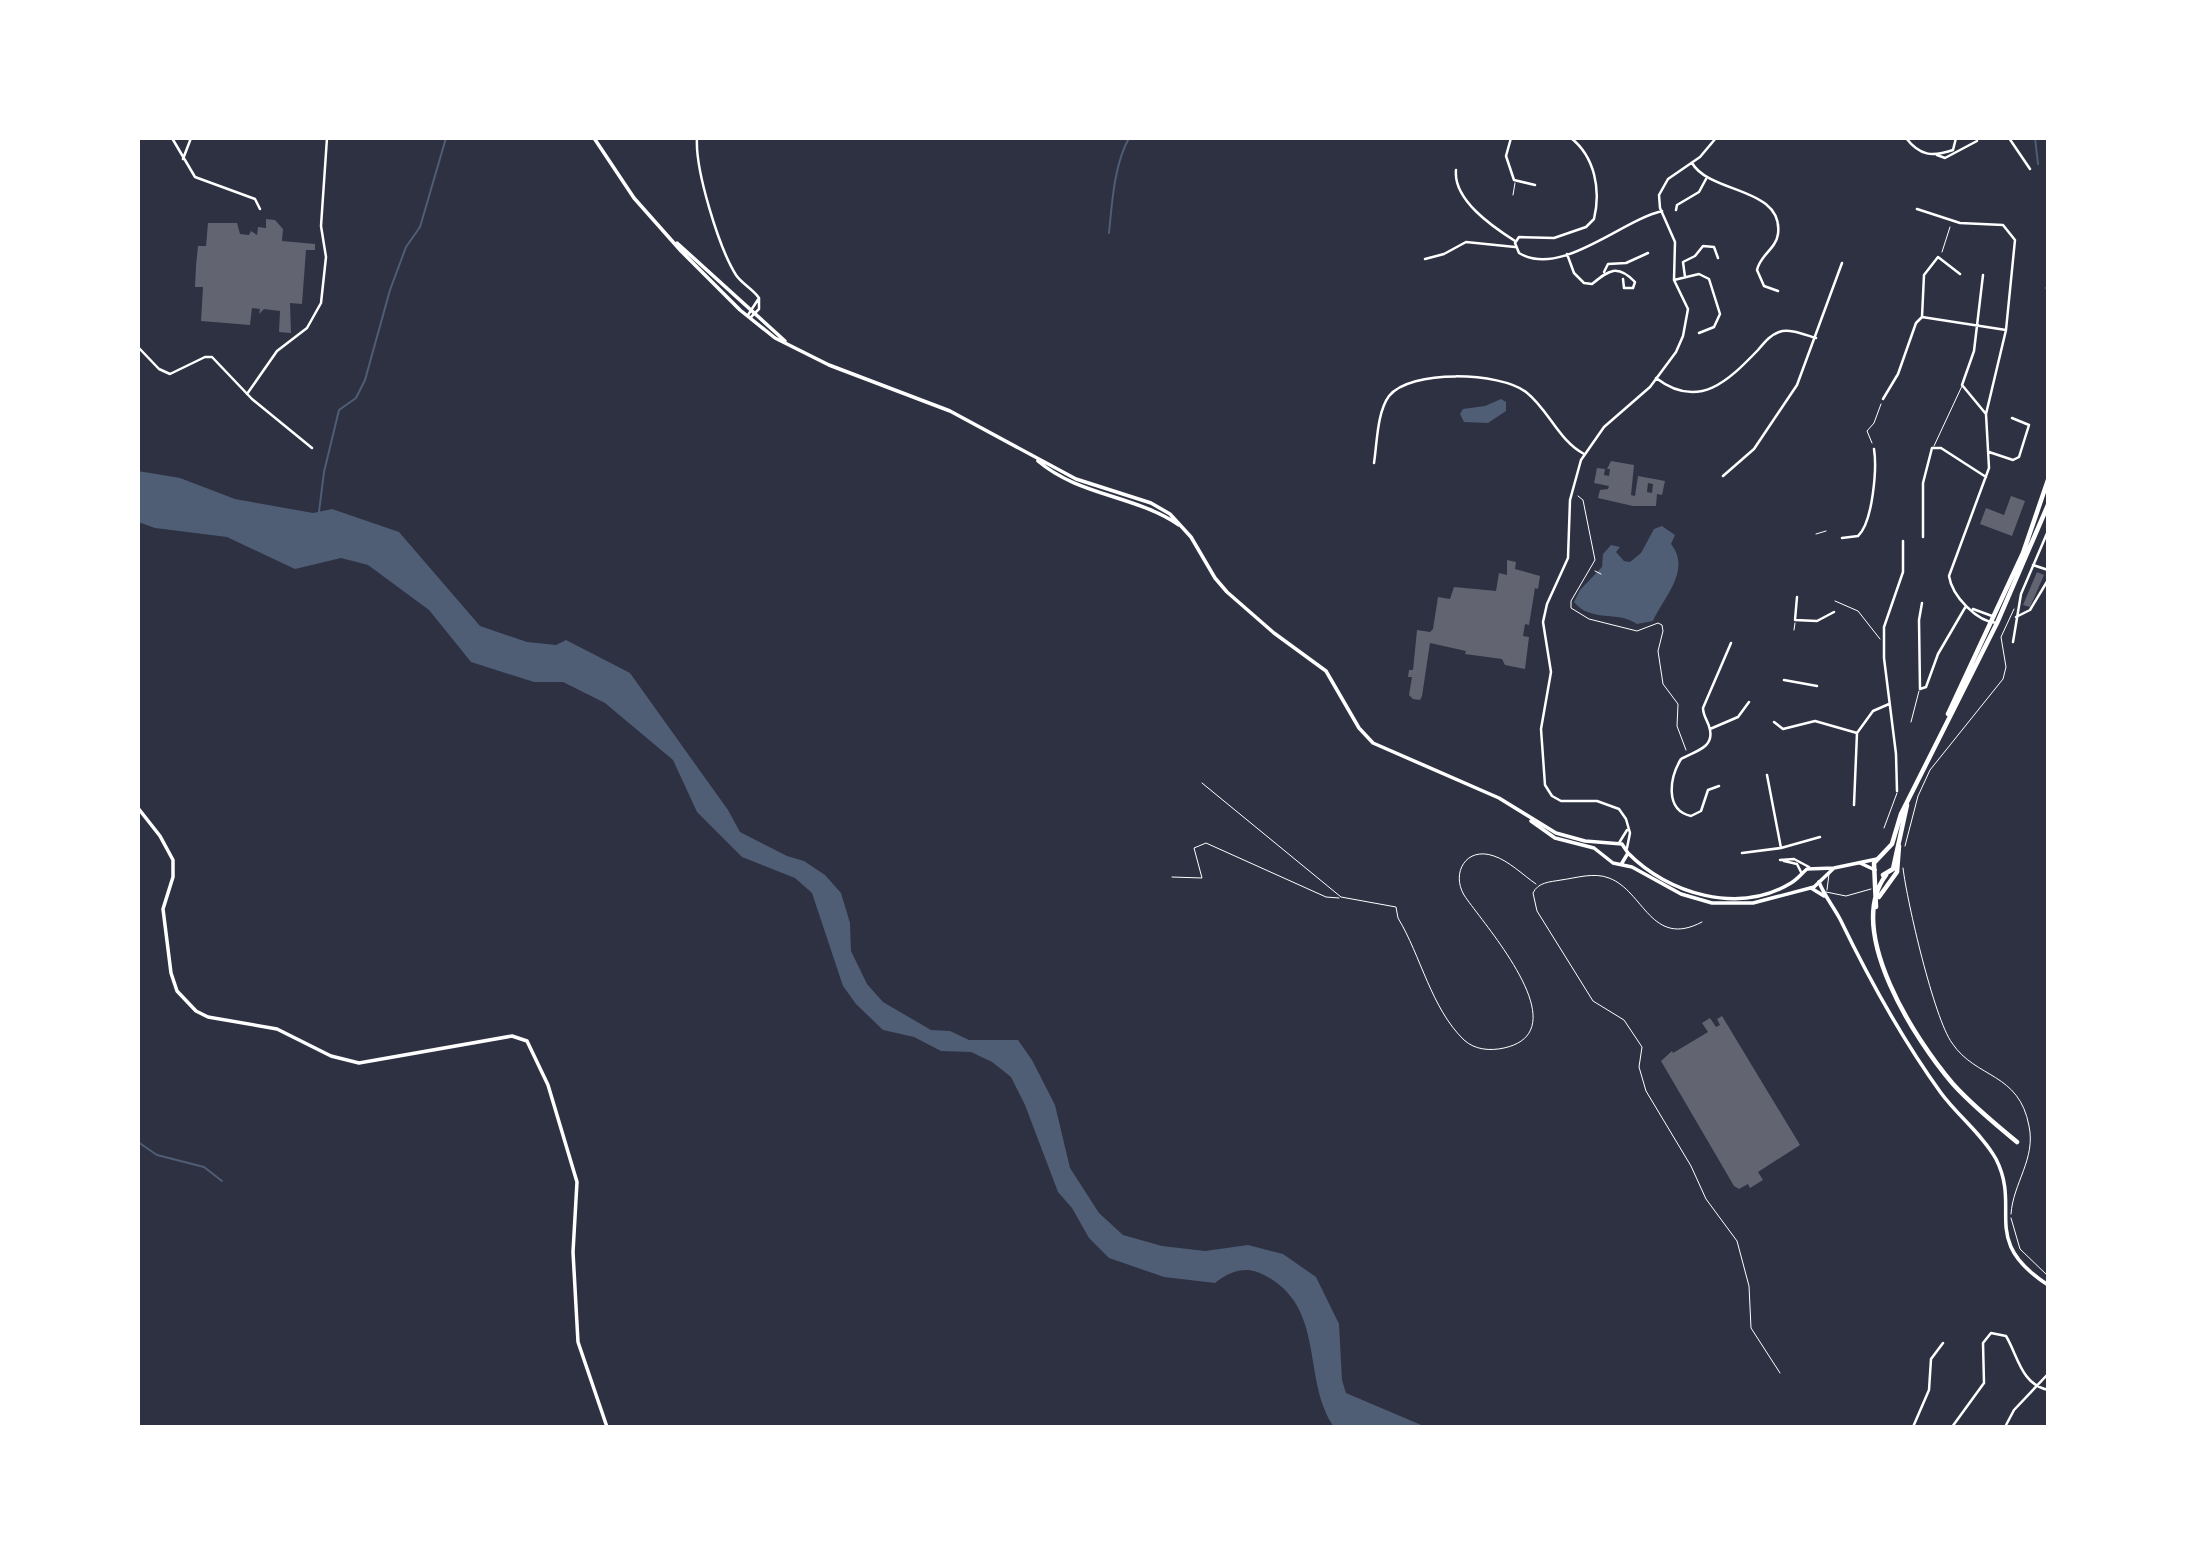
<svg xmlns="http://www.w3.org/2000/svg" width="2186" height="1565" font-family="Mulish,sans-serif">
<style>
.water{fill:#4f5d75}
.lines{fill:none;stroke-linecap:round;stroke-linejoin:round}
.stream{stroke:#4f5d75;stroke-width:2}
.building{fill:#626471;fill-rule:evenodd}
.path{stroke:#fff;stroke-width:1}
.service{stroke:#fff;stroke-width:1}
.minor{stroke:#fff;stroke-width:2.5}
.secondary{stroke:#fff;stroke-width:3.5}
.primary{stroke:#fff;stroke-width:3.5}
.trunk{stroke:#fff;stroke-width:4.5}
</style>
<rect width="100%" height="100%" fill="#2d3142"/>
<!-- water -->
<path class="water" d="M 1501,399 L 1506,402 L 1506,411 L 1488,423 L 1464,422 L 1460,414 L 1463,409 L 1485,406 Z
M 138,471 L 180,478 L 235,499 L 313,513 L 332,509 L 399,532 L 480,626 L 527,642 L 556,645 L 566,640 L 630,673 L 728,810 L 740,832 L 787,856 L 804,861 L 825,875 L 841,893 L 850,923 L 851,951 L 867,984 L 883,1002 L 931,1030 L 950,1031 L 969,1040 L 1018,1040 L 1032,1060 L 1055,1105 L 1070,1168 L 1099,1213 L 1123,1235 L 1162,1246 L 1205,1251 L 1248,1245 L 1283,1254 L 1316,1277 L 1339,1324 L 1342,1380 L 1346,1393 L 1426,1427 L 1334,1427 C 1301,1380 1327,1307 1264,1275 C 1246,1265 1230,1271 1215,1283 L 1164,1277 L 1109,1258 L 1089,1238 L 1072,1208 L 1058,1192 L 1025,1105 L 1011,1077 L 992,1062 L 971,1052 L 941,1051 L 914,1037 L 883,1030 L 856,1004 L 843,986 L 812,893 L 795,878 L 742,857 L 697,812 L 673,760 L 605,703 L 563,682 L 534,682 L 471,662 L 429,610 L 368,565 L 341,558 L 295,569 L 227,537 L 155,528 L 138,522 Z
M 1662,526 L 1675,535 L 1671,544 C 1692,570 1663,598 1653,621 L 1637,624 C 1617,610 1591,623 1574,602 L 1580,590 L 1602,567 L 1603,554 L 1611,545 L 1620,547 L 1616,552 L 1624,561 L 1630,562 L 1641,553 L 1654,529 Z"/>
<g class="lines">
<!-- stream -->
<path class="stream" d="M 2035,138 L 2038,164
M 1109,233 C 1112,203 1114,165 1129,138
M 319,512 L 324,472 L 339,410 L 356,398 L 365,380 L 390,290 L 406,247 L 420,227 L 446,138
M 138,1142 L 157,1155 L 204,1167 L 222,1181"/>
</g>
<!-- building -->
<path class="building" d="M 266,219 L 275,220 L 283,229 L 282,241 L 315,244 L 315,250 L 306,250 L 302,304 L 290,303 L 291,333 L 279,332 L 280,311 L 264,309 L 259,314 L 260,309 L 252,308 L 250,325 L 201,321 L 203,287 L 195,287 L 196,266 L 198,246 L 206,246 L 208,223 L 237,223 L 240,234 L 249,235 L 251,231 L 257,235 L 258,227 L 266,228 Z
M 1611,461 L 1634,465 L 1631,495 L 1635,496 L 1638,476 L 1665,481 L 1662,495 L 1657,494 L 1656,506 L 1633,506 L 1598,498 L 1600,490 L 1608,489 L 1609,486 L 1594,483 L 1597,468 L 1605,469 L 1604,475 L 1609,476 L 1610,469 L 1607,469 ZM 1648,483 L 1653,484 L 1652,493 L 1647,492 Z
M 2011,496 L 2025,501 L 2012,536 L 1980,524 L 1986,508 L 2004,515 Z
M 1507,560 L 1516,562 L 1515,569 L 1540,576 L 1538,589 L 1535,588 L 1529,625 L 1525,624 L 1523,636 L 1529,637 L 1525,669 L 1505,665 L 1502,659 L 1465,654 L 1466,651 L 1430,643 L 1422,696 L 1420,700 L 1413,699 L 1409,695 L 1412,677 L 1408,677 L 1409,670 L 1413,670 L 1417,630 L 1430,632 L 1433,629 L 1438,597 L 1450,599 L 1454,587 L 1496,591 L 1499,573 L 1507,575 Z
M 2037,572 L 2044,575 L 2030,607 L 2023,605 Z
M 1722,1016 L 1800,1145 L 1758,1172 L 1763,1180 L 1750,1188 L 1748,1184 L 1739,1189 L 1734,1186 L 1661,1061 L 1672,1051 L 1673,1053 L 1708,1032 L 1702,1023 L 1710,1018 L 1716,1027 L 1720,1025 L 1717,1019 Z"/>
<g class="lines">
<!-- path -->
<path class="path" d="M 1942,252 L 1950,227
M 2046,288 L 2048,288
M 1872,443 L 1867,431 L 1874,423 L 1881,404
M 1578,496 L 1583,500 L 1595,560 L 1571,601 L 1571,608 L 1589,619 L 1637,631 L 1658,623 L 1662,625 L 1663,631 L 1658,651 L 1663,684 L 1678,704 L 1677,726 L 1686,750
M 1595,571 L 1601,574
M 1835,601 L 1858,611 L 1880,639
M 1905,846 L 1918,796 L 1930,770 L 2003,679 L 2006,667 L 2001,637 L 2014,609
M 1903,868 C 1907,902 1934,1018 1952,1043 C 1976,1079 2019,1072 2029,1126 C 2036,1159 2013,1183 2011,1214
M 2011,1218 L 2020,1249 L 2048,1276"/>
<!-- service -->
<path class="service" d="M 1513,195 L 1515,183
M 1934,446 L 1962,386
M 1816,534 L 1826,531
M 1794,630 L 1795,623
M 1911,722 L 1919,691
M 1202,783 L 1341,897 L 1396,907 L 1398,918 C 1421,956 1431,1008 1464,1040 C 1475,1050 1490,1051 1504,1048 C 1581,1031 1483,924 1464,895 C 1451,873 1466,846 1494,856 C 1509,861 1523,875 1536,884
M 1884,828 L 1897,793
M 1172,877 L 1202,878 L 1194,848 L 1206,843 L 1326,897 L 1339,898
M 1827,890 L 1829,874
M 1826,892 L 1846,896 L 1871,889
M 1702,922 C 1651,949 1644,891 1609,878 C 1594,872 1576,878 1561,880 C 1550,882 1538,882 1533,893 L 1537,911 L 1593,1001 L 1624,1020 L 1642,1047 L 1639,1067 L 1646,1091 L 1691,1166 L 1706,1199 L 1737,1241 L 1749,1286 L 1751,1328 L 1780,1373"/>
<!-- minor -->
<path class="minor" d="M 172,138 L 195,177 L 255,199 L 260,209
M 697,138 C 695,170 719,248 736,275 C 742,284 753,289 759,298 L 759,309 L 751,317
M 1511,138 L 1506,156 L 1514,180 L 1535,185
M 1571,138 C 1595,157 1601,190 1594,219 L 1586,227 L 1554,238 L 1519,237 L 1515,243 L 1519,253 C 1561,278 1620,221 1662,211
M 1906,138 C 1920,156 1932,157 1953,150 L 1956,138
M 2009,138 L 2030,169
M 1937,155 L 1945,158 L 1977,141
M 183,159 L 191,138
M 1692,163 C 1710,194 1784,187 1778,234 C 1776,249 1760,255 1757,270 L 1764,286 L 1778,291
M 1456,170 C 1453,200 1493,227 1515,241
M 1917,209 L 1960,223 L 2003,225 L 2015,240 L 2006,330 L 1986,414 L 1989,468 L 1949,576 C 1952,596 1977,622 1997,623
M 1676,210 L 1677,205 L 1699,192 L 1706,179
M 1567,254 L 1574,273 L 1584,283 L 1592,284 C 1608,271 1617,263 1635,282 L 1633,288 L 1624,288 L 1623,279
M 1425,259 L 1444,254 L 1466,242 L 1515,247
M 1604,272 L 1608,264 L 1626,263 L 1648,253
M 1983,275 L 1974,351 L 1962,385 L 1986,414
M 1685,277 L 1683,262 L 1695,256 L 1703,246 L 1714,247 L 1718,258
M 1674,280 L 1699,274 L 1709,279 L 1720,314 L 1714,327 L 1699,333
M 748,315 L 759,298
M 1922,317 L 1924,275 L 1938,257 L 1960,274
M 138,347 L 159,369 L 170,374 L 205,357 L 212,357 L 252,399 L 312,448
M 1656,378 C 1699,411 1729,380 1758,350 C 1764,343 1770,335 1779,332 C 1790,328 1805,335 1816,338
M 247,394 L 277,351 L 307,328 L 321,303 L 326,257 L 321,226 L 327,138
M 1883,399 L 1898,374 L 1916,323 L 1922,317 L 2006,330
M 1989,452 L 2013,460 L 2019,457 L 2029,425 L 2012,418
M 1374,463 C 1377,444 1377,412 1389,396 C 1410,369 1500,372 1526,392 C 1549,410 1558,440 1584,454
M 1723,476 L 1754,449 L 1797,385 L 1842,263
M 1923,537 L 1923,483 L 1932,448 L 1941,448 L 1986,477
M 1842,538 L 1858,536 C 1873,522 1877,468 1874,449
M 2033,565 L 2048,570
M 1797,597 L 1795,620 L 1817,621 L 1834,612
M 1922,603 L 1919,620 L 1920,689 L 1926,687 L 1938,654 L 1966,606
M 1973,609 L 1992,616
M 2016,617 L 2030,610 L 2048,580
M 2013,642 L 2021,594 L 2048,531
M 1784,680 L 1817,686
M 1774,722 L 1783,729 L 1815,721 L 1857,733 L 1873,711 L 1889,704
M 1710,729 L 1738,717 L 1749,702
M 1767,775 L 1781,848
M 1719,786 L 1708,790 L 1701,811 L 1691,816 C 1664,810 1670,777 1681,759 C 1692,752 1714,749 1710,730 C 1709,722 1703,717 1703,708 L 1731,643
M 1897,791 L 1896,754 L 1884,658 L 1884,627 L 1903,572 L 1903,541
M 1854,805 L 1857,733
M 1619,843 L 1627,830
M 1627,848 L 1630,833 L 1626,819 L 1619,809 L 1597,801 L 1561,801 L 1552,796 L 1545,785 L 1541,729 L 1551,672 L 1543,622 L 1547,604 L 1568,558 L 1570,500 L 1581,460 L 1604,427 L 1650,387 L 1676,352 L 1683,336 L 1688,309 L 1674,280 L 1675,242 L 1660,208 L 1659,195 L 1668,179 L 1700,157 L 1716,138
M 1742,853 L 1781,848 L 1820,837
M 1780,860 L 1794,859 L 1809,867
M 1784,861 L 1797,864 L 1802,874
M 1913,1427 L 1929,1390 L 1931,1359 L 1943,1343
M 1952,1427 L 1984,1383 L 1983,1343 L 1991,1333 L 2006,1336 C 2018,1356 2021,1384 2048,1390
M 2005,1427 L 2014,1410 L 2048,1374"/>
<!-- secondary -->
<path class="secondary" d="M 138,808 L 160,836 L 173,860 L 173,877 L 163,909 L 171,973 L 177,991 L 196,1011 L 208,1017 L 277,1029 L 331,1056 L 359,1063 L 512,1036 L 527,1041 L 548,1085 L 577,1182 L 573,1252 L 578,1342 L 607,1427
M 1819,882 C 1824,895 1833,906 1840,919 C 1869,979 1902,1039 1941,1093 C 1958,1116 1982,1134 1996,1159 C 2022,1210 1979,1240 2048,1285
M 1811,888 L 1824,896"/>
<!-- primary -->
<path class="primary" d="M 594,138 L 634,198 L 681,251 L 740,310 L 775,338 L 829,365 L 950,411 L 1076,479 L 1151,503 L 1170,514 L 1191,537 L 1215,578 L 1227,592 L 1274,633 L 1326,671 L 1359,728 L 1373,743 L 1499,798 L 1556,833 L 1585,841 L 1622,844 L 1628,853 L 1622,863
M 677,243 L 785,341
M 1038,461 C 1079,496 1135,495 1179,525
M 1531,821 L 1555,838 L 1594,848 L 1613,863 L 1632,867 L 1681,894 L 1712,903 L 1753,903 L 1814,887 L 1834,868
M 1628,853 C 1668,894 1739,915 1791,883 C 1798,879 1801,874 1807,869 L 1834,868 L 1877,859
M 1860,863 L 1875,870"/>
<!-- trunk -->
<path class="trunk" d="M 1948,714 L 2023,553 L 2048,480
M 1883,875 L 1893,869 L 1907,805
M 1886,875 C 1844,931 1916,1041 1953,1084 C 1972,1105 1995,1124 2017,1142
M 1879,897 L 1897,872 L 1899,846
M 1876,907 L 1874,863 L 1892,844 L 1901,814 L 1997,623 L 2048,505"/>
</g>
<!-- border -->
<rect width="2186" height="1565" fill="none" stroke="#ffffff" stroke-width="280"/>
</svg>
